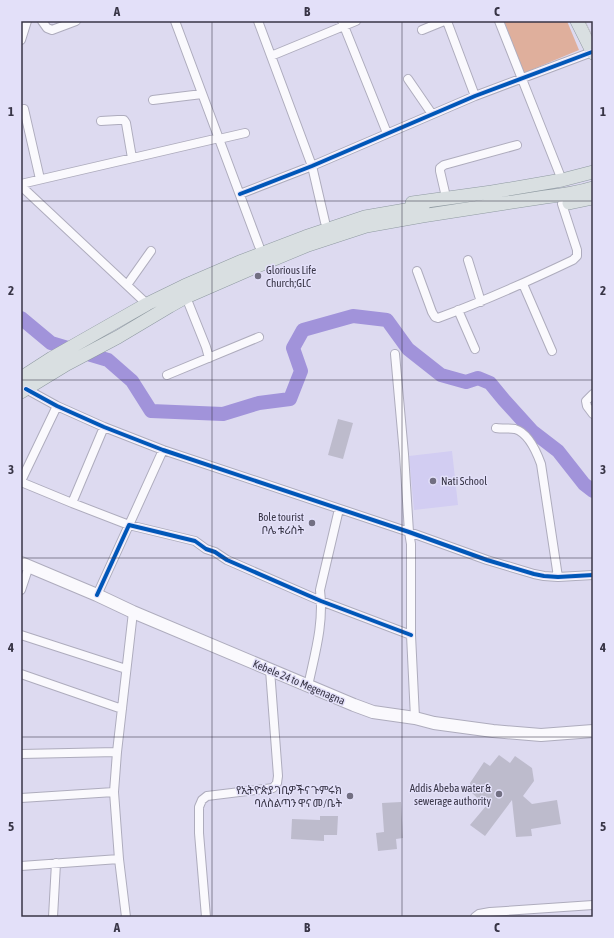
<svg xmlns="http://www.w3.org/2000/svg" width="614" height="938" font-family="'Asap Condensed','Noto Sans Ethiopic',sans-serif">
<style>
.built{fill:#d2cdf2}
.green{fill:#dfaf9c}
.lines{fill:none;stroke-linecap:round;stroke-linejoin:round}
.river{stroke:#a193da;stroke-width:14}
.building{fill:#bdbbcc}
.minor-casing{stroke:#aeacbd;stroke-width:10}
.secondary-casing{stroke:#aeacbd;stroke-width:14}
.primary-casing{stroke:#8f9aa1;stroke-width:14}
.minor{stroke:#faf9fd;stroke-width:8}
.secondary{stroke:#faf9fd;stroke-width:12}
.primary{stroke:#d9dfe1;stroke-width:13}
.tram{stroke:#c4c4ca;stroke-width:1}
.cycleway-casing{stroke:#e3e0f9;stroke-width:6}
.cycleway{stroke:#0057b8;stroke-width:4}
.grid{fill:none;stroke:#383546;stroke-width:1;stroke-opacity:0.55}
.poi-dot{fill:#726f82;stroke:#e3e0f9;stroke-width:1.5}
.labels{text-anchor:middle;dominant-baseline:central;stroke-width:3;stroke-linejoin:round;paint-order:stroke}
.poi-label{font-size:11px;fill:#383546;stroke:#e3e0f9;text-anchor:end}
.street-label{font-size:11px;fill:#383546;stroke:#e3e0f9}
.neatline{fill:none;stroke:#383546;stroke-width:1.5}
.grid-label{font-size:13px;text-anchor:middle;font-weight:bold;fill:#383546}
</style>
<rect width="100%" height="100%" fill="#dddaf0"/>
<!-- built -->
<path class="built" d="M 452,451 L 458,505 L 414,510 L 409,456 Z"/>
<!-- green -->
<path class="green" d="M 504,21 L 567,21 L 579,50 L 524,73 Z"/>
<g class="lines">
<!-- river -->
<path class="river" d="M 21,318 L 51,343 L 108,360 L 132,381 L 151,411 L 223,414 L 259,403 L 290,399 L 301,371 L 293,348 L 303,330 L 353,316 L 387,320 L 408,349 L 441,375 L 466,382 L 478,378 L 490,383 L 504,400 L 532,431 L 558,451 L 584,484 L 593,491"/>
</g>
<!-- building -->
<path class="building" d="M 338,419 L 353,423 L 343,459 L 328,455 Z
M 499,755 L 510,763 L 515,756 L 532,768 L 534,781 L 523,796 L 532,804 L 557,800 L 561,824 L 531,829 L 532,836 L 516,837 L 512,800 L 485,836 L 470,825 L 486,806 L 471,792 L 470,783 L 484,762 L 490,766 Z
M 401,802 L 403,838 L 396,839 L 397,849 L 378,851 L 376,833 L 384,832 L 382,803 Z
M 320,816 L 338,816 L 337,835 L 324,835 L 324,841 L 291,839 L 292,819 L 320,820 Z"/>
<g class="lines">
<defs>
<path id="minor" d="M 42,21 L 47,28 L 52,30 L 76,21
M 175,21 L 259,246
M 258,21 L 312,166 L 325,222
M 342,21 L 387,133
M 499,21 L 562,180
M 422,30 L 444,21 L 446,22 L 448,24 L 475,96
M 21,40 L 27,21
M 271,56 L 356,21
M 408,79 L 432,114
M 153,100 L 202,94
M 24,109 L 40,179
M 101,121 L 118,120 L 124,120 L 126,123 L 132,158
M 219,139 L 245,133
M 21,184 L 219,138
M 21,186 L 147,304
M 240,194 L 312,166 L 475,96 L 592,52
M 446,197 L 440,171 L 440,168 L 444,165 L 517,145
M 468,260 L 481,302
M 417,271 L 432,312 L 435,317 L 438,318 C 484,301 529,281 573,260 L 577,256 L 577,250 L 562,204
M 523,284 L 552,351
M 127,285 L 151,251
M 186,297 L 206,347 L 209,358
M 458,310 L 475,349
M 395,354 L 404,454 L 409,532 L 411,544 L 411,635 L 415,718
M 167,375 L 259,337
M 26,389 L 57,406 L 104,427 L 163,450 L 409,532 L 487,560 L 534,574 L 544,576 L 558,577 L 593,575
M 593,394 L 586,401 L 587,406 L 593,414
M 496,428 C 502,429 510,428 515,429 C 529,433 537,453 541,464 L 558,577
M 21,481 L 57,406
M 21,482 L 72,503 L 129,525 L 163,450
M 72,503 L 104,427
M 21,590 L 29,566
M 97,595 L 129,525 L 195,541 L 206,549 L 215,552 L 227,560 L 321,601 L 411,635
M 21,635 L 126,669
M 21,674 L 122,709
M 308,686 C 315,653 324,624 320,590 L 339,509
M 21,754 L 117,752
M 21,798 L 114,792
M 21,866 L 119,859
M 53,917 L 56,863
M 126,917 L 119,859 L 114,792 L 117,752 L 133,612
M 206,917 L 199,833 L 199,807 L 202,800 L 207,796 L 273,788 L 277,783 L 278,776 L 270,670
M 475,917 L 479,914 L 490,912 L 593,905"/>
<path id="secondary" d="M 21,563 L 97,595 L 133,612 L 354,705 L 373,712 L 415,718 L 434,723 L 493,731 L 541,735 L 593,731"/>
<path id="primary" d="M 577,21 L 593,53
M 412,203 L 492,192 L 562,180 L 593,172
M 569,203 L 593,198
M 21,378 L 52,358 L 147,304 L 184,286 L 242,261 L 305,237 L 365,217 L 423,207
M 21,392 L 67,364 L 118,337 L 170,306 L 186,297 L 248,270 L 308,245 L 366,226 L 422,216 L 545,197 C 562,195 577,193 593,188"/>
</defs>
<!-- minor casing -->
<use href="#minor" class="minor-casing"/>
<!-- secondary casing -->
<use href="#secondary" class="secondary-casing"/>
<!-- primary casing -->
<use href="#primary" class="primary-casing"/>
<!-- minor -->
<use href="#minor" class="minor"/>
<!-- secondary -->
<use href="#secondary" class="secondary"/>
<!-- primary -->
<use href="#primary" class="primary"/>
<!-- tram -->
<path class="tram" d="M 585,21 L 593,38
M 592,21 L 593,23"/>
<defs>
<path id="cycleway" d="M 240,194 L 312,166 L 475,96 L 592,52
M 26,389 L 57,406 L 104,427 L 163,450 L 409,532 L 487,560 L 534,574 L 544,576 L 558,577 L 593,575
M 97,595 L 129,525 L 195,541 L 206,549 L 215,552 L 227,560 L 321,601 L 411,635"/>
</defs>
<!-- cycleway casing -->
<use href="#cycleway" class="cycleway-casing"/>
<!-- cycleway -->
<use href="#cycleway" class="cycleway"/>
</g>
<!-- grid -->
<path class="grid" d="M 212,21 L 212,917M 402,21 L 402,917M 21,201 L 593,201M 21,380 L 593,380M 21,558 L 593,558M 21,737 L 593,737"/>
<!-- markers -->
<g class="poi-dot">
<circle cx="258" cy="276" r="4"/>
<circle cx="433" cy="481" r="4"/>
<circle cx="312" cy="523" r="4"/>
<circle cx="499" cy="794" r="4"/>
<circle cx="350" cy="796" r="4"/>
</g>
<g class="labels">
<!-- poi labels -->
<g class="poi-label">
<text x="266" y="270" text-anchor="start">Glorious Life<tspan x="266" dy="13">Church;GLC</tspan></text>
<text x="441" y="481" text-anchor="start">Nati School</text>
<text x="304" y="517">Bole tourist<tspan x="304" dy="13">ቦሌ ቱሪስት</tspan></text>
<text x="491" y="788">Addis Abeba water &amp;<tspan x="491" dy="13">sewerage authority</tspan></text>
<text x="342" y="790">የኢትዮጵያ ገቢዎችና ጉምሩክ<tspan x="342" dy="13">ባለስልጣን ዋና መ/ቤት</tspan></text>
</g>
<!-- street labels -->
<g class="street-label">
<text transform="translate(299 682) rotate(23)">Kebele 24 to Megenagna</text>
</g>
</g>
<!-- border -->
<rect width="614" height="938" fill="none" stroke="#e3e0f9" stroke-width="44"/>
<rect x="22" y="22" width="570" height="894" class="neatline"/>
<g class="grid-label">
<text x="117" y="16">A</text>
<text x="307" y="16">B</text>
<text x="497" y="16">C</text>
<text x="11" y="116">1</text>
<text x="603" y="116">1</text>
<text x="11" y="295">2</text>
<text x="603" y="295">2</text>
<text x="11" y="474">3</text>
<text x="603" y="474">3</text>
<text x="11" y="652">4</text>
<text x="603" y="652">4</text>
<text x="11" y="831">5</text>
<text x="603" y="831">5</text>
<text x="117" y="932">A</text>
<text x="307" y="932">B</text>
<text x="497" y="932">C</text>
</g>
</svg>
